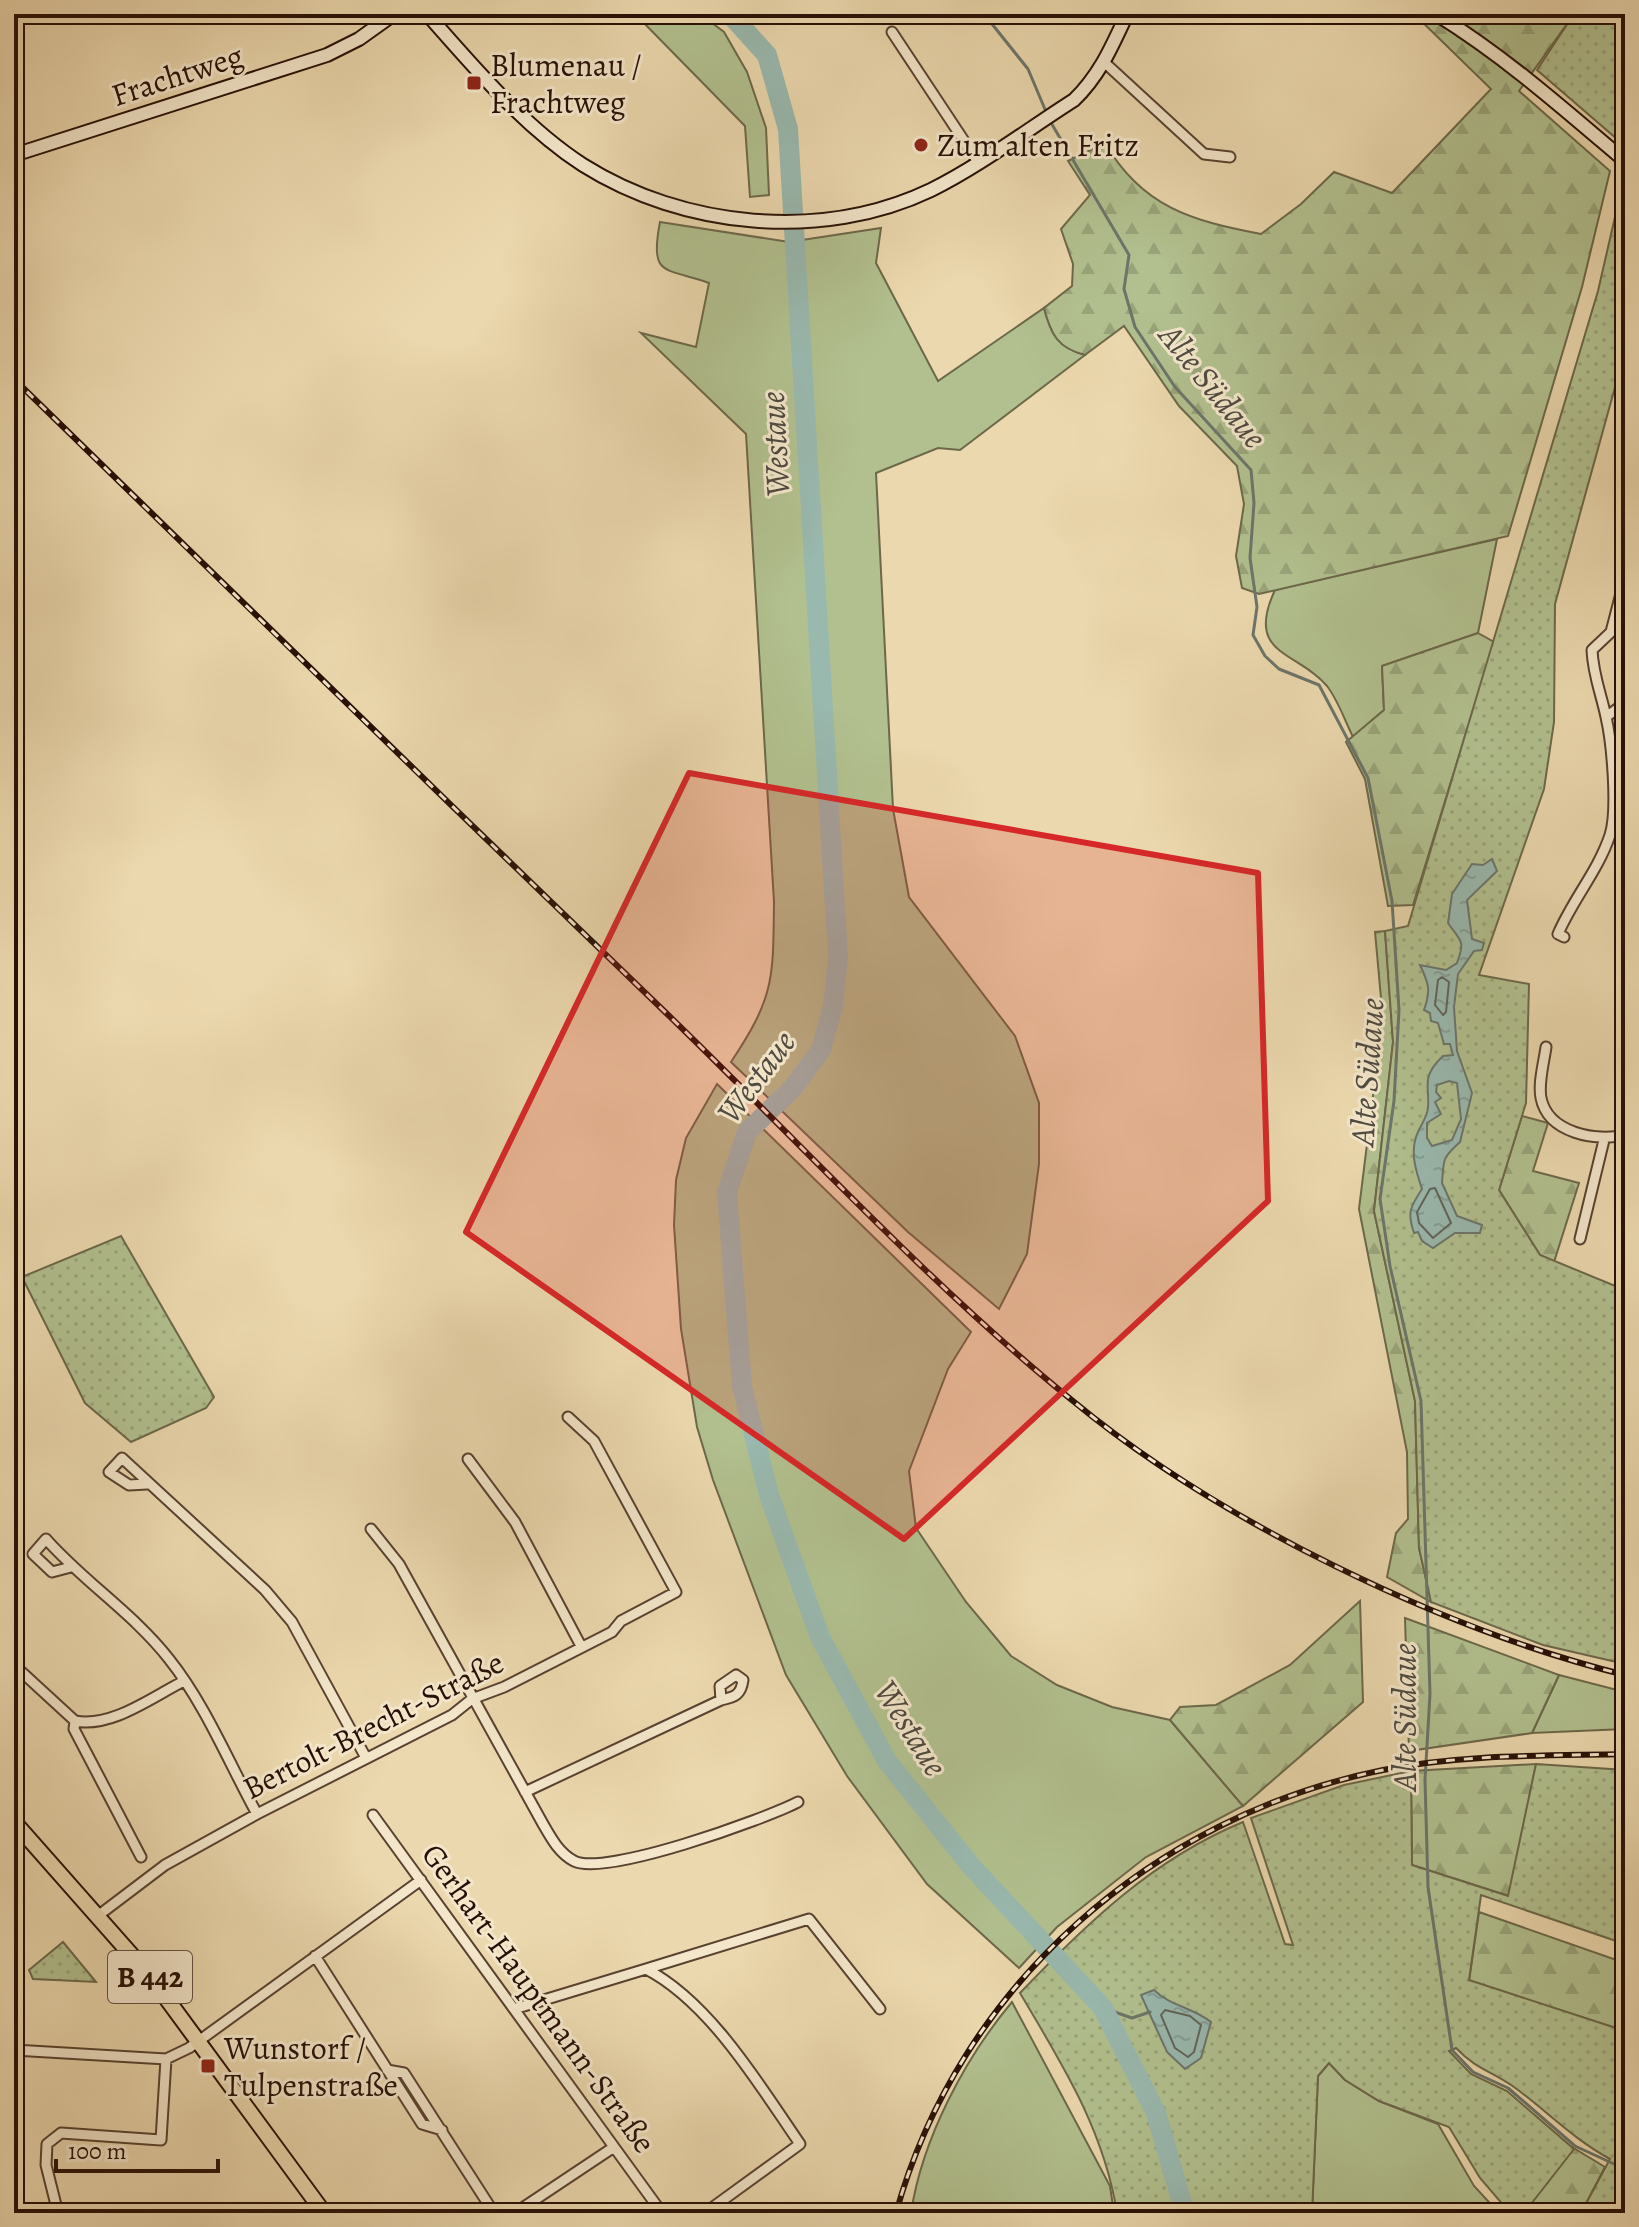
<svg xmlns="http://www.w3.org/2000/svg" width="1639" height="2227" font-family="Alegreya,serif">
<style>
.grass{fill:#b2c08f;stroke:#6c684a;stroke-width:2}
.forest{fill:url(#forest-firs);stroke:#6c684a;stroke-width:2}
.park{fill:url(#park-dots);stroke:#6c684a;stroke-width:2}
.water{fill:url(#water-ripples);stroke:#6b756b;stroke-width:2;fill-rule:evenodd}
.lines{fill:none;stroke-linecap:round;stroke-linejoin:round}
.shore{stroke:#60645a;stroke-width:2}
.stream{stroke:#6b756b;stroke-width:3}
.river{stroke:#99b9af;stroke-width:20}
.street-casing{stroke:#584130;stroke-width:13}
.secondary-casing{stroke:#270f06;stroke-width:16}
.primary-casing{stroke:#270f06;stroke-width:18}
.street{stroke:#f3e6ca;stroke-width:9}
.secondary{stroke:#f3e6ca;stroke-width:12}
.primary{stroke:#ecd8ae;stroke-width:14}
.rail-casing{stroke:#270f06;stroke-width:6}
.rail{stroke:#f3e6ca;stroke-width:3;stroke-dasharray:9;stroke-linecap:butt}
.marked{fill:#d62828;fill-opacity:0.2;stroke:#d62828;stroke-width:6;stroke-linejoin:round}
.poi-dot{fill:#8f2418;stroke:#f3e6ca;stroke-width:3}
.labels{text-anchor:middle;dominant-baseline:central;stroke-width:6;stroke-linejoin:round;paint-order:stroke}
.shield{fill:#f3e6ca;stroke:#645041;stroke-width:2}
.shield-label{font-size:30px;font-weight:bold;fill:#270f06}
.poi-label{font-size:32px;fill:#270f06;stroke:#f3e6ca;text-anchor:start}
.street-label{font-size:32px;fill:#270f06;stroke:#f3e6ca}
.water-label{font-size:34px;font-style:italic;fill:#4f4a41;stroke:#f3e6ca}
</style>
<defs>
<pattern id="forest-firs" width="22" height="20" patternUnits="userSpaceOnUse" patternTransform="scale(2)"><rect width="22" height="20" fill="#b2c08f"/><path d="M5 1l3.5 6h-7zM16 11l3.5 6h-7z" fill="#99a47a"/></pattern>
<pattern id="park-dots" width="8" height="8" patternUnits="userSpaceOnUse" patternTransform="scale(2)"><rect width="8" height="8" fill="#b2c08f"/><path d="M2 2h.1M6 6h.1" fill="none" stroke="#99a47a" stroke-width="1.8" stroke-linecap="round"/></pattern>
<pattern id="water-ripples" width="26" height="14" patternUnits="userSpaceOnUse" patternTransform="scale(2)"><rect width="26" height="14" fill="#99b9af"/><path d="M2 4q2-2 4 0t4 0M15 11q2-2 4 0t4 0" fill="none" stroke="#849e95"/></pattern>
</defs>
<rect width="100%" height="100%" fill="#ecd8ae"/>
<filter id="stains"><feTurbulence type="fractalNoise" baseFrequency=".0025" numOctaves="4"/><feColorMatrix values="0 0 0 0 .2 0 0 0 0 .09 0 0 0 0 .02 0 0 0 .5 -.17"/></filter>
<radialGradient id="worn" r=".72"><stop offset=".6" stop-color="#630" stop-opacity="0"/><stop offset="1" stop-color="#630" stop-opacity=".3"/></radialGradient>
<!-- grass -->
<path class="grass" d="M 635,14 L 700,14 L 724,32 L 747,72 L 766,128 L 769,195 L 750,197 L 745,126 Z
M 660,222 L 789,242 L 881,228 L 876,263 L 938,381 L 1044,308 C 1051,335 1058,348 1085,355 L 960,450 L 938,448 L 876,473 L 893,809 L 909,897 L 1015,1036 L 1039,1103 L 1039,1164 L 1027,1254 L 999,1309 L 908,1232 L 731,1062 C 775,996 773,979 774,902 L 746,434 L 641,333 L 696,347 L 709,283 C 665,267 649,278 660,222 Z
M 1497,539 L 1478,633 L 1382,666 L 1384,710 L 1353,737 C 1345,721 1338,700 1327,686 C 1298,651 1244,656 1275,590 Z
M 717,1084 L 971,1332 L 948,1369 L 909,1471 L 916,1528 L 966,1602 L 1011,1656 L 1057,1685 L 1112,1707 L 1170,1720 L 1243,1806 L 1146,1857 L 1057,1927 L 1019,1968 L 927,1884 L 847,1776 L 786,1675 L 713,1480 L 697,1427 L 681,1329 L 674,1225 L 676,1180 L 686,1138 Z
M 1559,1675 L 1625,1692 L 1625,1729 L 1532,1733 Z
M 1012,2002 L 1110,2186 L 1114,2213 L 911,2213 C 922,2139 965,2058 1012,2002 Z
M 1329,2063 L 1345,2080 L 1379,2101 L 1438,2124 L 1474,2186 L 1499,2213 L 1312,2213 L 1318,2076 Z"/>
<!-- forest -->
<path class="forest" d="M 1414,14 L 1574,14 L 1519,91 L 1610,171 L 1582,287 L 1508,536 L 1259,594 L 1242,588 L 1236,556 L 1244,504 L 1237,466 L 1179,406 L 1124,326 L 1085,355 C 1058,348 1051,335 1044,308 L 1072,286 L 1073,264 L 1061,229 L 1090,195 L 1068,161 L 1105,143 C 1142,207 1192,221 1261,234 L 1301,204 L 1334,172 L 1392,193 L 1491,89 Z
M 1478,633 L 1494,642 L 1413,905 L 1388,906 L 1365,779 L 1346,742 L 1384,710 L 1382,666 Z
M 1385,931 L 1393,1042 L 1374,1211 L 1415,1401 L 1419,1548 L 1431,1602 L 1387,1577 L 1396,1533 L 1408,1519 L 1407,1452 L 1359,1209 L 1380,1039 L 1381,998 L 1375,932 Z
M 1522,1116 L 1548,1123 L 1533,1171 L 1579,1183 L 1554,1262 L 1540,1255 L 1499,1190 Z
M 1360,1601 L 1363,1702 L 1243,1806 L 1170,1720 L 1180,1707 L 1216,1705 L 1290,1665 Z
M 1405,1618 L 1559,1675 L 1532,1733 L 1409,1751 Z
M 1536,1764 L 1509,1896 L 1412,1865 L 1411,1771 Z
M 1479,1912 L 1625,1963 L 1625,2031 L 1469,1981 Z
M 1572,2147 L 1605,2167 L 1581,2213 L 1523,2213 Z"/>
<!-- park -->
<path class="park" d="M 1574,14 L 1625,14 L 1625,120 L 1617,139 L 1537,70 Z
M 1623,182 L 1625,351 L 1555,604 L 1554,722 L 1544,789 L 1479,975 L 1529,984 L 1526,1103 L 1499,1190 L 1540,1255 L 1625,1290 L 1625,1664 L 1543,1645 L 1431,1602 L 1419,1548 L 1415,1401 L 1374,1211 L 1393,1042 L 1385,931 L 1408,926 L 1598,291 Z
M 121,1236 L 214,1397 L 206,1408 L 131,1442 L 85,1403 L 22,1277 Z
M 1536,1764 L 1625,1770 L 1625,1854 L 1617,1852 L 1625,1880 L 1625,1944 L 1481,1895 L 1469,1980 L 1625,2031 L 1625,2213 L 1581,2213 L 1610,2159 C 1573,2139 1547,2111 1514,2087 C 1492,2071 1477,2070 1456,2048 L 1449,2051 L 1471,2074 L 1507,2091 L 1574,2149 L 1524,2213 L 1510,2213 L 1480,2178 L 1449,2127 L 1379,2101 L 1345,2080 L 1329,2063 L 1318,2076 L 1312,2213 L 1117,2213 C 1104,2130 1062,2064 1020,1993 C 1086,1924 1153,1859 1243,1822 L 1285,1944 L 1293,1945 L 1251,1818 L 1344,1785 L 1411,1771 L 1412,1865 L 1508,1896 Z
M 63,1942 L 96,1982 L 33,1979 L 29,1970 Z"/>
<!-- water -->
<path class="water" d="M 1492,859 L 1497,871 L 1467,900 L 1472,939 L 1484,943 L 1482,950 L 1474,951 L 1458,974 L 1454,1007 L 1457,1051 L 1472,1093 L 1460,1142 C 1441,1159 1444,1160 1442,1183 L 1457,1216 L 1482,1225 L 1480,1233 L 1455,1233 L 1433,1248 L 1422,1241 L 1418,1232 L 1414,1233 C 1407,1213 1410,1207 1422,1189 C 1416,1171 1409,1151 1418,1132 C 1421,1125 1427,1117 1428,1108 C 1430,1085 1420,1078 1443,1056 L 1453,1055 L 1450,1044 L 1444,1044 L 1438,1023 L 1431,1021 L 1430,1013 L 1424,1010 C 1431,990 1429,984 1420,965 L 1446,970 L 1457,963 C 1466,939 1460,941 1448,923 L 1452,894 L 1472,864 L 1483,865 ZM 1449,1081 L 1457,1083 L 1461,1119 L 1452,1140 L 1432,1146 L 1427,1138 L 1427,1123 L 1441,1114 L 1435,1102 L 1441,1098 L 1436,1092 L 1437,1085 Z
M 1154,1990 C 1170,2006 1192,2007 1211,2022 L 1201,2058 L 1185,2069 L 1167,2052 L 1141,1995 Z"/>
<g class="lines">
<!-- shore -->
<path class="shore" d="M 1442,977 L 1449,982 L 1446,1012 L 1443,1015 L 1435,1005 L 1438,980 Z
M 1435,1188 L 1451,1223 L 1433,1238 L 1419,1223 L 1417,1212 L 1430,1189 Z
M 1165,2010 L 1190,2016 L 1201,2025 L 1194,2052 L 1188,2057 L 1175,2048 L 1161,2015 Z"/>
<!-- stream -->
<path class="stream" d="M 984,14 L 1028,69 L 1047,114
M 1050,121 L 1129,255 L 1124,289 L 1135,327 L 1175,387 L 1251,470 L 1254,503 L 1250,558 L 1257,607 L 1253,635 L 1265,656 L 1279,669 L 1319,685 L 1368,778 L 1392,901 L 1399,1010 L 1394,1101 L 1380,1199 L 1390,1266 L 1421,1401 L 1430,1694 L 1425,1780 L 1428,1887 L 1452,2050 L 1473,2072 L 1508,2088 L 1575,2146 L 1625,2169
M 1103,2008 L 1132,2018 L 1150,2012"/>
<!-- river -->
<path class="river" d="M 730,14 L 767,55 L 788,129 L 838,957 L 833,1006 L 821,1050 L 793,1088 L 747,1132 L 727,1192 L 742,1386 L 769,1495 L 820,1637 L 887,1761 L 971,1866 L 1103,2008 L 1156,2113 L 1185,2213"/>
<defs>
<path id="street" d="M 892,32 L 978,162
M 1104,62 L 1204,154 L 1230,157
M 1606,717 L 1625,703
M 1564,937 L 1558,934 C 1573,899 1598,871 1610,835 C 1618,810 1612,743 1606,717 C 1601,693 1593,675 1592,650 L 1611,632 L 1625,578
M 1546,1047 C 1544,1062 1538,1083 1541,1098 C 1548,1133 1596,1142 1625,1135
M 1580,1239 L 1604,1140
M 468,1459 L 515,1522 L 581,1646
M 147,1484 L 129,1485 L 109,1472 L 122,1458 L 265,1590 L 292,1622 L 365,1756
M 371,1529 L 399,1564 L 543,1824 C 551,1838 559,1853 574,1861 C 605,1877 765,1819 798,1802
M 71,1567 L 52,1572 L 33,1554 L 46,1539 C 84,1582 134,1614 169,1659 C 205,1704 229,1763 257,1814
M 14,1665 L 75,1721 C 112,1728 152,1697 184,1681
M 75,1721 L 74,1729 L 141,1857
M 525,1792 L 721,1700 C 735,1697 741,1695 743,1680 L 736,1675 L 720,1686 L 721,1700
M 373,1815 L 662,2213
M 99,1915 L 165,1865 L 257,1814 L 452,1715 L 472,1699 L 504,1687 L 612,1632 L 621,1621 L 676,1592 L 594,1441 L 568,1417
M 315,1956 L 422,2124 L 442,2130
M 646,1969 L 809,1919 L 880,2009
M 514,2009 L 646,1969 C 710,2002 760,2086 800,2144 L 705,2213
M 14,2050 L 166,2059 L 189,2048 L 421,1880
M 387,2070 L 404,2073 L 494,2213
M 58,2213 L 46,2165 L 47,2144 L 61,2133 L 161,2140 L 166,2059
M 515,2213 L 614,2147"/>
<path id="secondary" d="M 427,14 C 474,67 523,126 583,165 C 683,228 822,242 931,190 C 981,165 1027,130 1074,100 C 1100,75 1112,46 1127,14
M 1436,14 C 1504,56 1564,109 1625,161
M 14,155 L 327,55 L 359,39 L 394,14"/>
<path id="primary" d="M 14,1822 L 150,1976 L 324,2213"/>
</defs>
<!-- street casing -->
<use href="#street" class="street-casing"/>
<!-- secondary casing -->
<use href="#secondary" class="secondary-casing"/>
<!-- primary casing -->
<use href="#primary" class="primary-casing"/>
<!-- street -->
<use href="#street" class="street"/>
<!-- secondary -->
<use href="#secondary" class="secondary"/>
<!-- primary -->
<use href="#primary" class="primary"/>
<defs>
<path id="rail" d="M 14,379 C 229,589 445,800 662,1009 C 798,1140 926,1282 1073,1401 C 1218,1521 1443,1630 1625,1675
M 896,2213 C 959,1986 1153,1816 1383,1770 C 1462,1754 1545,1756 1625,1754"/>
</defs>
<!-- rail casing -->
<use href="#rail" class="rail-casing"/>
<!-- rail -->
<use href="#rail" class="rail"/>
</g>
<!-- marked area -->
<path class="marked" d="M 689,773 L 1258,873 L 1268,1201 L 904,1539 L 466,1232 Z"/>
<!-- markers -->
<g class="poi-dot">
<rect x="466" y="75" width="16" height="16" rx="4"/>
<circle cx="921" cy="145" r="8"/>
<rect x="200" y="2058" width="16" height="16" rx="4"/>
</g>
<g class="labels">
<!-- shield labels -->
<rect class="shield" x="108" y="1951" width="84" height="52" rx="6"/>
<g class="shield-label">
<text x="150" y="1977">B 442</text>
</g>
<!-- poi labels -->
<g class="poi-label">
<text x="490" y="65">Blumenau /<tspan x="490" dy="37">Frachtweg</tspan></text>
<text x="937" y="145">Zum alten Fritz</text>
<text x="224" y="2048">Wunstorf /<tspan x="224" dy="37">Tulpenstraße</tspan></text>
</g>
<!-- street labels -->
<g class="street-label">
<text transform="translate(177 75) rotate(-18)">Frachtweg</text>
<text transform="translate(373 1725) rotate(-27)">Bertolt-Brecht-Straße</text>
<text transform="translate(539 1998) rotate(54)">Gerhart-Hauptmann-Straße</text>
</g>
<!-- water labels -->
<g class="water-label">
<text transform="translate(1213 386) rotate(51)">Alte Südaue</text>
<text transform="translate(775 444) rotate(-93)">Westaue</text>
<text transform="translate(1367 1072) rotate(-86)">Alte Südaue</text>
<text transform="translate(756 1077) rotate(-53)">Westaue</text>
<text transform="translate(1404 1717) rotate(-90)">Alte Südaue</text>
<text transform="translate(911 1728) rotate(58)">Westaue</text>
</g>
</g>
<!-- margin -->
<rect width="1639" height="2227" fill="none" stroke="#ecd8ae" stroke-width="48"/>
<rect x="16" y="16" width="1607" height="2195" fill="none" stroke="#270f06" stroke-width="4"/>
<rect x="24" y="24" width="1591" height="2179" fill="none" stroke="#270f06" stroke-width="2"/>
<!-- scale -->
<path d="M56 2159v12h162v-12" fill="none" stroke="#270f06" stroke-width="4"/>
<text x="68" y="2159" font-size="24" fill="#270f06" stroke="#f3e6ca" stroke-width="6" paint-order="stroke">100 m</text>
<rect width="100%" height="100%" filter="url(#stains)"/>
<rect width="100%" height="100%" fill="url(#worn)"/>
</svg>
